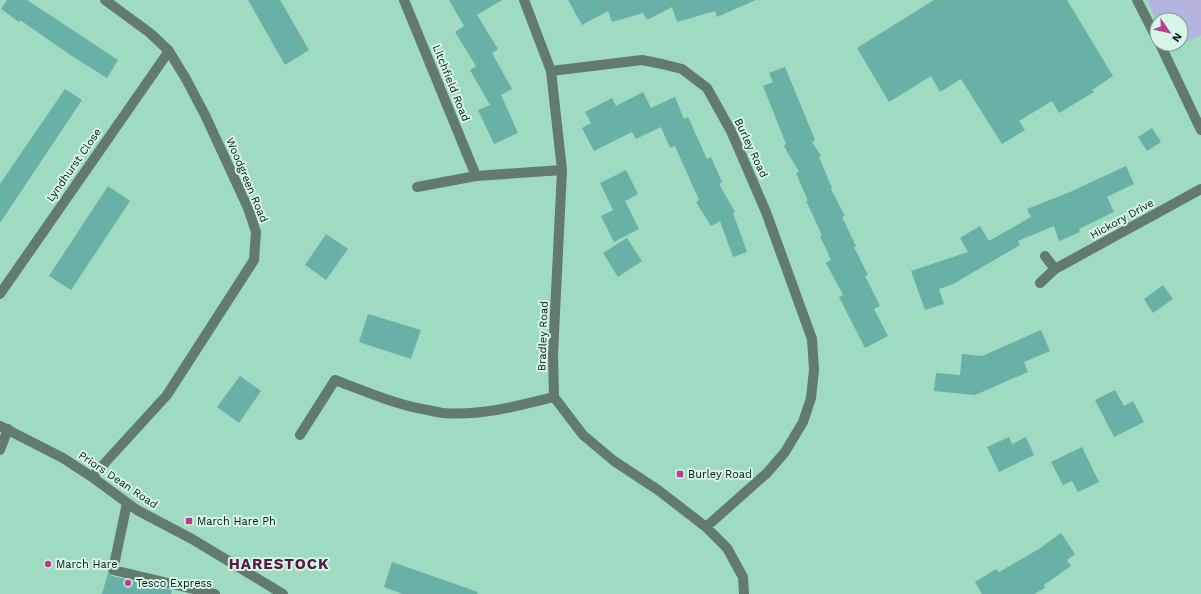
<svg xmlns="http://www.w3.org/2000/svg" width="1201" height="594" font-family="'Work Sans',sans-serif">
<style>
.green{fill:#b5b4df}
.building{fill:#69b0a7}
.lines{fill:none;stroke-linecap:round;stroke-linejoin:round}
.minor{stroke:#637a6f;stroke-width:10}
.poi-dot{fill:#ba3e8d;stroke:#d7f5e6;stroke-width:1.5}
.labels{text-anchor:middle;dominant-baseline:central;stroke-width:4;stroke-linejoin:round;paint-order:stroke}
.street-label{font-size:11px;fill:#041c12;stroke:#d7f5e6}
.poi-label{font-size:11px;fill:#041c12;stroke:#d7f5e6;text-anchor:start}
.district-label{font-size:15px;font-weight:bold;letter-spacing:1px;fill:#571b41;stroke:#d7f5e6}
</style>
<rect width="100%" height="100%" fill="#9edbc0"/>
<!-- green -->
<path class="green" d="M 1147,0 L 1201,0 L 1201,35 L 1186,42 L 1172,52 L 1168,44 L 1181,44 L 1181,20 L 1157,21 Z"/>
<!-- building -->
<path class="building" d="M 7,0 L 27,0 L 118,60 L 107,78 L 72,56 L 20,20 L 19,22 L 1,9 Z
M 248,0 L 280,0 L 309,50 L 285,65 Z
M 449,0 L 502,0 L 477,15 L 498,49 L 492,53 L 512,89 L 501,95 L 518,133 L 494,144 L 478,110 L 490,105 L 470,70 L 476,66 L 455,32 L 464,26 Z
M 568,0 L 756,0 L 717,17 L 715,11 L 677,22 L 672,7 L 647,20 L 643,13 L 612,22 L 608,11 L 582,25 Z
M 934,0 L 1067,0 L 1113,76 L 1092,90 L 1094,92 L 1059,113 L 1052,101 L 1019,121 L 1025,130 L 1002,144 L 961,79 L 940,92 L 931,76 L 889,102 L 857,48 Z
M 785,67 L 815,140 L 812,142 L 821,156 L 819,157 L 832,188 L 831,189 L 845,216 L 842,217 L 856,246 L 854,247 L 868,275 L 865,276 L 880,306 L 874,309 L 888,336 L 865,348 L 839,297 L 843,295 L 826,263 L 831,260 L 820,236 L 822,235 L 806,201 L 808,201 L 796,173 L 799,172 L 784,146 L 786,144 L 763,86 L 773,82 L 769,73 Z
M 65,89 L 82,100 L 0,223 L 0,184 Z
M 643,92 L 651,108 L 675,97 L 684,119 L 688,117 L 707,159 L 711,157 L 722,182 L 719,184 L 735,212 L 733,213 L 747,252 L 733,257 L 720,221 L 711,226 L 696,202 L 699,200 L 675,146 L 670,148 L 661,127 L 636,139 L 632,132 L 594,151 L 582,128 L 591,123 L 585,112 L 612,98 L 616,106 Z
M 1152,128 L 1161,142 L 1147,151 L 1138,137 Z
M 1126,166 L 1134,184 L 1107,197 L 1114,212 L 1079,229 L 1080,232 L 1059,241 L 1054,226 L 1018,241 L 1020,245 L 953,284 L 939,289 L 944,304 L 925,310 L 911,271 L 968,252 L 960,238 L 980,226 L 989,241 L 1031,217 L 1027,209 L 1070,192 Z
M 626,170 L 638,194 L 625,201 L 639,229 L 614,242 L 601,216 L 613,210 L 600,183 Z
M 108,186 L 130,201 L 71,290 L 49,276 Z
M 326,234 L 348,249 L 326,280 L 305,265 Z
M 627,238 L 642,261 L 618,277 L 603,253 Z
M 1163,285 L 1173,299 L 1153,313 L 1144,299 Z
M 368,314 L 421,330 L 411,359 L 359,342 Z
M 1041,330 L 1050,351 L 1024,362 L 1028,372 L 975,395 L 934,391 L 936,373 L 960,375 L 962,354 L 982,356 Z
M 240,376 L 261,391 L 239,423 L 217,407 Z
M 1115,390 L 1124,406 L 1133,401 L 1144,422 L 1114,437 L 1095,400 Z
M 1009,437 L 1012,444 L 1026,437 L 1034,455 L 999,472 L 987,447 Z
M 1082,447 L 1099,482 L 1078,492 L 1072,481 L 1063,485 L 1051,462 Z
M 1061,533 L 1075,554 L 1067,560 L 1071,566 L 1044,585 L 1045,588 L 1034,594 L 982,594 L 975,582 L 996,569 L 999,572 L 1039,549 Z
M 392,562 L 478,592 L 477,594 L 403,594 L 384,587 Z
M 108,573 L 112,576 L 172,590 L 171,594 L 102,594 Z"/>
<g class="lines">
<!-- minor -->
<path class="minor" d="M 404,0 L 476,176
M 524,0 L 551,71 L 562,170 L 553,354 L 554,397 L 583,435 L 614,461 L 658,490 L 706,527 L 727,548 L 743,577 L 744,594
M 1137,0 L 1157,39
M 1160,44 L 1201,130
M 551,71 L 642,60 L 662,64 L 682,69 L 707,88 L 731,131 L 766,212 L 812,339 L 814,370 L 811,398 L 803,422 L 785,452 L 767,473 L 706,527
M 417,187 L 476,176 L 562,170
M 1045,256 L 1055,269
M 1040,283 L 1055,269 L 1201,189
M 0,294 L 169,51
M 0,426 L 63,458 L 92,477 L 137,510 L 192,539 L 283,594
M 300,435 L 335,380 C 364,391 392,403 422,409 C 429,410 436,412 443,413 C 481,416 518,406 554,397
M 0,450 L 8,429
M 92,477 L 167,395 L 254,260 L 256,232 L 248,208 L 205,115 L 186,79 L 169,51 L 150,33 L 105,0
M 127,503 L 113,570 L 215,594"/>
</g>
<!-- markers -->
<g class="poi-dot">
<rect x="676" y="470" width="8" height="8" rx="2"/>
<rect x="185" y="517" width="8" height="8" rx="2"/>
<circle cx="48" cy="564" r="4"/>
<circle cx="128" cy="583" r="4"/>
</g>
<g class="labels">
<!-- street labels -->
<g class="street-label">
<text transform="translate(451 83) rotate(68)">Litchfield Road</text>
<text transform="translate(751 148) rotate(65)">Burley Road</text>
<text transform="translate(74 165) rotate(-55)">Lyndhurst Close</text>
<text transform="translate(247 180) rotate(67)">Woodgreen Road</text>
<text transform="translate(1122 219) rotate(-29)">Hickory Drive</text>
<text transform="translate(543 336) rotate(-88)">Bradley Road</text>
<text transform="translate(118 480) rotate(34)">Priors Dean Road</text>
</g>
<!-- poi labels -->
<g class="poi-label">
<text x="688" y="474">Burley Road</text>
<text x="197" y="521">March Hare Ph</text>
<text x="56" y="564">March Hare</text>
<text x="136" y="583">Tesco Express</text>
</g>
<!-- district labels -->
<g class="district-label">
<text x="279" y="564">HARESTOCK</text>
</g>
</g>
<!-- north arrow -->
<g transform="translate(1169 32) rotate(124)"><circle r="19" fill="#d7f5e6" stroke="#839e91"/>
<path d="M0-3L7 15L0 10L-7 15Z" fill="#ba3e8d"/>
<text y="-6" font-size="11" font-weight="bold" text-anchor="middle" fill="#041c12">N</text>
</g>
</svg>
